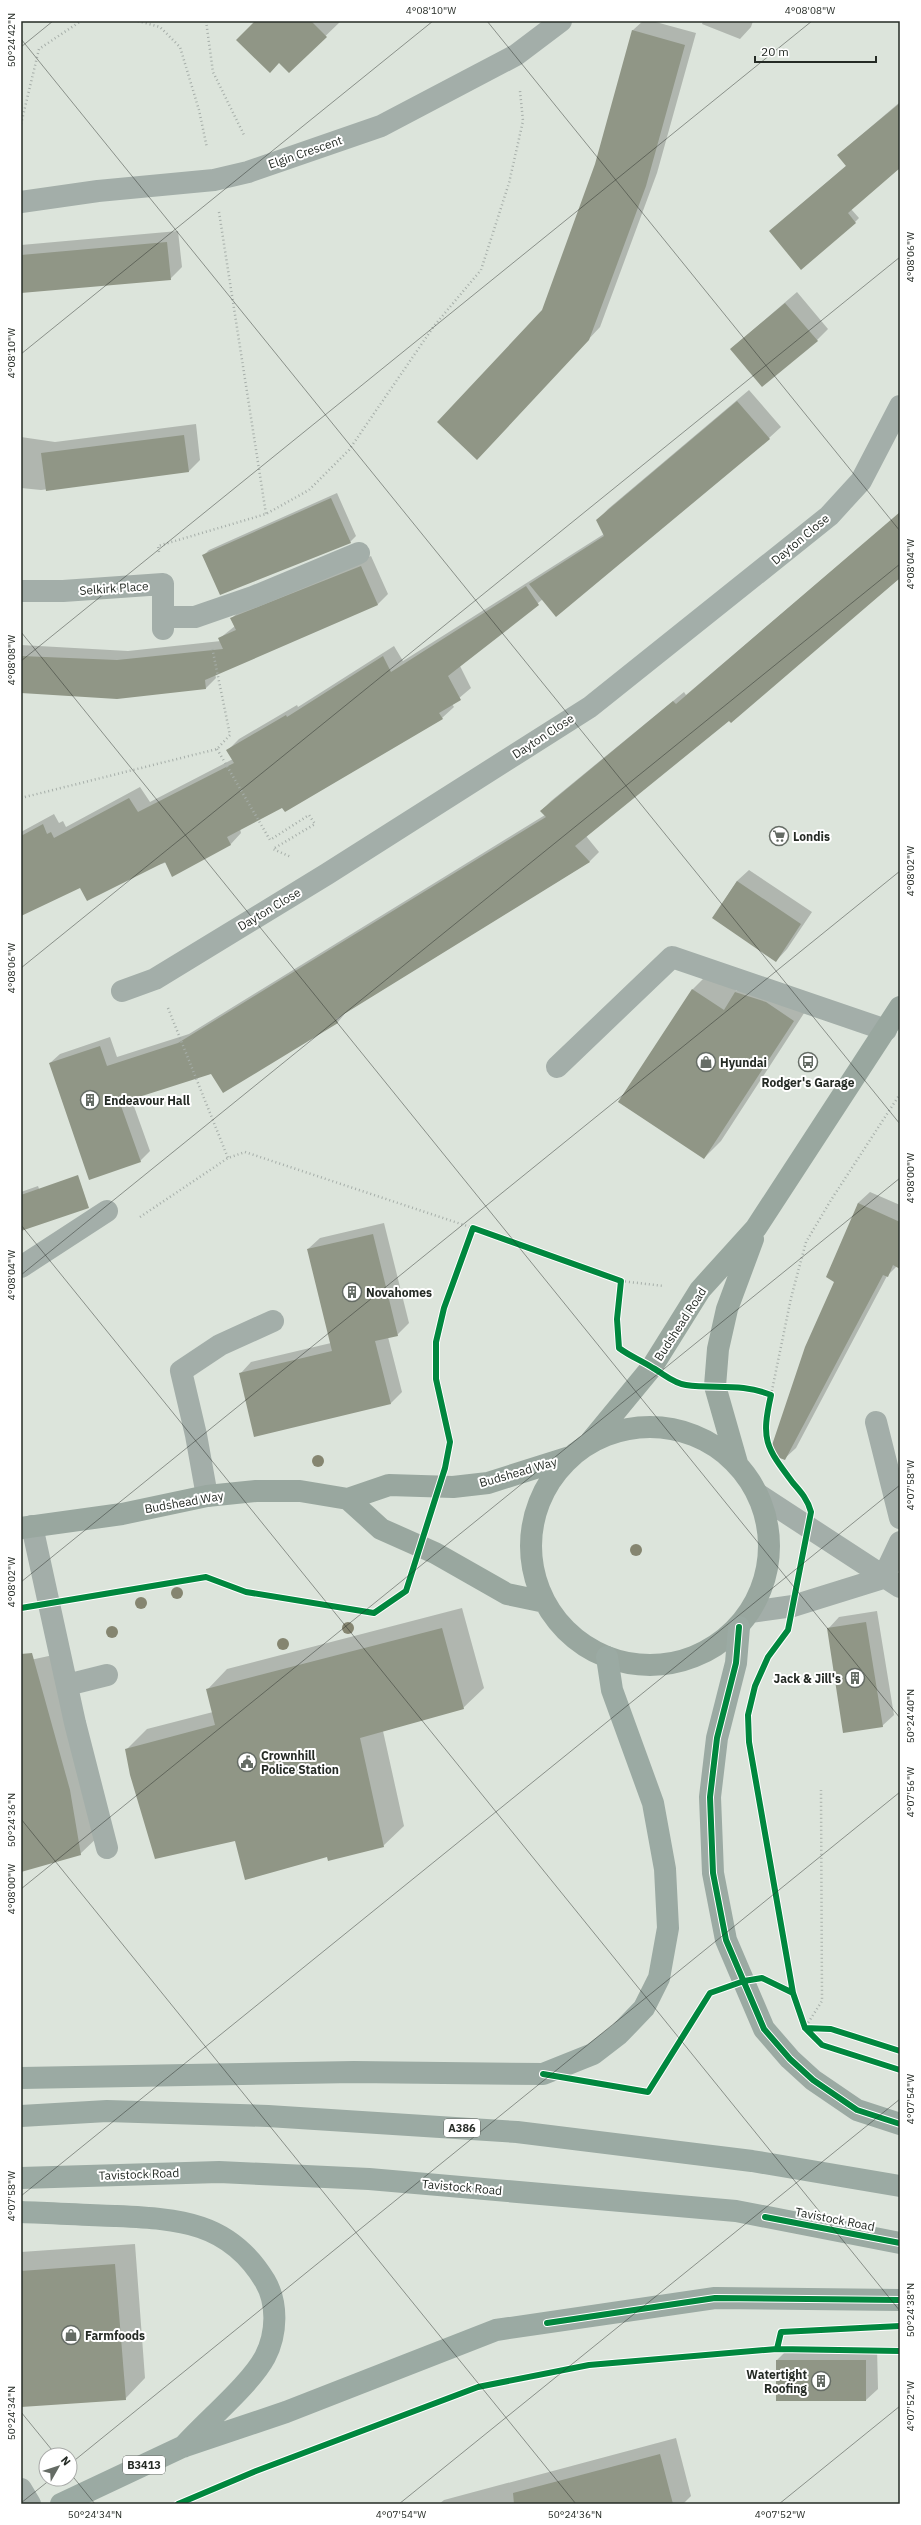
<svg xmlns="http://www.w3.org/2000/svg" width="921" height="2525" font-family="'IBM Plex Sans',sans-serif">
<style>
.shadow{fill:#0003}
.building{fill:#909686}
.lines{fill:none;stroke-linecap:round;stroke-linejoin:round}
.path{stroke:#a6aea9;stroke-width:2.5;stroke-dasharray:1 3;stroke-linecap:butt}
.minor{stroke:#a3aea9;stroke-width:22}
.major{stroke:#99a79f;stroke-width:22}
.highway{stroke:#9baaa3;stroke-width:22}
.cycleway-casing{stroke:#fff;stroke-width:8}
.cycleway{stroke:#00873e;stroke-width:6}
.tree{fill:#858570}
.ticks{fill:none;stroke:#252b25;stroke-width:1;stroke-opacity:0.45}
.labels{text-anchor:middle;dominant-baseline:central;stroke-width:4;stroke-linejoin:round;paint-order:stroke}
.shield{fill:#fff;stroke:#666b66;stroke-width:1}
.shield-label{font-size:11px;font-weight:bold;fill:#252b25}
.street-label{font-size:12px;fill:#252b25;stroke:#fff}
.poi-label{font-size:12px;font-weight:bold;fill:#252b25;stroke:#fff;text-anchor:start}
.neatline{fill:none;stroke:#252b25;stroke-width:1.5}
.ticks-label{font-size:10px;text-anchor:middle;fill:#252b25}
</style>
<rect width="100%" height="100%" fill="#dce4db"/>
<!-- shadow -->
<path class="shadow" d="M 257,21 L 341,21 L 289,71 Z
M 643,21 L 652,21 L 696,33 L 657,173 L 600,327 L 488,447 L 543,311 L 596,165 L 633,30 Z
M 703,21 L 753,21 L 751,27 L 740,39 L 702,24 Z
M 900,102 L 900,167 L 851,209 L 859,218 L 846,231 L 770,231 L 847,165 L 838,155 Z
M 178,231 L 182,267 L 170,279 L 21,292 L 21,245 Z
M 797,292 L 828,329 L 817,340 L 731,349 Z
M 749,390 L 781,427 L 769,438 L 543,599 L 460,666 L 471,688 L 452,704 L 454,707 L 442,718 L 285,810 L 283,806 L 240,829 L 241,833 L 230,845 L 81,886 L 21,915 L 21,832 L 54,814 L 59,823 L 63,821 L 66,827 L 140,787 L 150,802 L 233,759 L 228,750 L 239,739 L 297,705 L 298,707 L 394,646 L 403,661 L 604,534 L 597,521 L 608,509 Z
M 196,424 L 200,460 L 189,471 L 41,490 L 21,488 L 21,437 L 55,442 Z
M 337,493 L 356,536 L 350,542 L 204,555 L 209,550 Z
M 900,513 L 900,578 L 586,836 L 599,852 L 589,862 L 347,1011 L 338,1022 L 223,1091 L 212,1073 L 131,1098 L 150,1151 L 140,1161 L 50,1063 L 60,1054 L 110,1037 L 117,1057 L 189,1034 L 545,815 L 541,811 L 551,801 L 684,692 L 686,695 Z
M 371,556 L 388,594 L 378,604 L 215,674 L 216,678 L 206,688 L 21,692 L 21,645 L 128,651 L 221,641 L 220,638 L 235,626 L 232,618 L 242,608 Z
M 749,870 L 812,912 L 787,949 L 776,961 L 713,918 L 737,881 Z
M 709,973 L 737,991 L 752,976 L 810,1004 L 721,1141 L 704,1158 L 619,1102 L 693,989 Z
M 38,1186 L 49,1217 L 21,1230 L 21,1192 Z
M 870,1192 L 900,1205 L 900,1268 L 897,1266 L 887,1276 L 796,1448 L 784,1459 L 858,1203 Z
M 384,1223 L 409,1323 L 397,1335 L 388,1337 L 402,1392 L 391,1403 L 240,1374 L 251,1362 L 331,1343 L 308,1249 L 320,1238 Z
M 462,1608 L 484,1688 L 463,1708 L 383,1731 L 404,1826 L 383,1846 L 328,1856 L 236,1840 L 127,1749 L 147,1729 L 213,1712 L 207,1690 L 227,1669 Z
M 877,1611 L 894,1715 L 882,1726 L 828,1629 L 839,1617 Z
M 58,1654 L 101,1834 L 80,1854 L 21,1871 L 21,1662 Z
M 135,2244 L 145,2378 L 125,2399 L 21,2406 L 21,2252 Z
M 877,2348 L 878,2389 L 866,2400 L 777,2400 L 777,2360 L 788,2349 Z
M 676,2438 L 691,2496 L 683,2504 L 439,2504 L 444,2500 Z"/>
<!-- building -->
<path class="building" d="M 255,21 L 311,21 L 327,37 L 289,73 L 279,63 L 270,73 L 236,40 Z
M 632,30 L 685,45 L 646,186 L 589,340 L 477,460 L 437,422 L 542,310 L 595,164 Z
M 900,103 L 900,168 L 848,213 L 856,223 L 801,270 L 769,231 L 846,166 L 837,155 Z
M 167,242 L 171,280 L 21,293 L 21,255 Z
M 785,303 L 818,341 L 762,387 L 730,349 Z
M 737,401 L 770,439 L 556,617 L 529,584 L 604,536 L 596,520 Z
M 184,435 L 189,472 L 46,491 L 41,453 Z
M 331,498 L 351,543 L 220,595 L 202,555 Z
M 900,512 L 900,578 L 731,723 L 729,721 L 575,846 L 590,862 L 336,1019 L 338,1023 L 223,1093 L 211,1074 L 120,1103 L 141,1162 L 89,1180 L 49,1063 L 100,1046 L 107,1066 L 178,1043 L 546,817 L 540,811 L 673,701 L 676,704 Z
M 361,566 L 378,605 L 205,680 L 206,689 L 117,699 L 21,693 L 21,656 L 117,660 L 223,649 L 218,638 L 236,630 L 230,618 Z
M 526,586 L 539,605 L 448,676 L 461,700 L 439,713 L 443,719 L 285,812 L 282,808 L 227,837 L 231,845 L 172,877 L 165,862 L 87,901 L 80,888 L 21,916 L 21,836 L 43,824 L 47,834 L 51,832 L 54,838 L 129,798 L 138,812 L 234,763 L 226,750 L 286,715 L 287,717 L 383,656 L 391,672 Z
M 737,881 L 801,924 L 776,962 L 712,918 Z
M 692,989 L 724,1010 L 735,992 L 766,1002 L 794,1021 L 704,1159 L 618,1102 Z
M 78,1175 L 89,1208 L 21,1231 L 21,1195 Z
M 858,1203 L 900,1222 L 900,1269 L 893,1265 L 888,1277 L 883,1275 L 785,1460 L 769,1454 L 805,1347 L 834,1282 L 826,1277 Z
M 373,1234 L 398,1336 L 375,1341 L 391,1404 L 254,1437 L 239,1373 L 332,1351 L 307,1249 Z
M 866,1622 L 883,1727 L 843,1733 L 827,1628 Z
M 442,1628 L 464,1709 L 360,1738 L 384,1847 L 328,1861 L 327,1857 L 245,1880 L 235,1841 L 155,1859 L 130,1775 L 125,1749 L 215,1725 L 206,1689 Z
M 32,1653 L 70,1790 L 81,1855 L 21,1872 L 21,1654 Z
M 115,2264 L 126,2400 L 21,2407 L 21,2271 Z
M 776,2360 L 866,2360 L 866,2401 L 776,2401 Z
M 660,2454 L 673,2504 L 514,2504 L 513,2493 Z"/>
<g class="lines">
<!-- path -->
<path class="path" d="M 138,21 L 160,27 L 180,47 L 199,110 L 207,148
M 206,21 L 213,72 L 245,137
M 21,124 L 39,49 L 81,21
M 219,212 L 266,514
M 159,552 L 158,546 L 266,514 L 309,490 L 349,450 L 434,326 L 481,270 L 509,183 L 523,121 L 520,91
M 217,749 L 270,840 L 309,815 L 315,824 L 273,849 L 291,857
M 21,798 L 217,749 L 230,735 L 212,647
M 168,1008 L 228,1158
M 140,1217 L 228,1158 L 245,1152 L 473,1228
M 621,1281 L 664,1286
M 771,1395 L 791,1298 L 806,1242 L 831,1200 L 900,1094
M 806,2026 L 822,2001 L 821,1790"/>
<!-- minor -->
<path class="minor" d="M 21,202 L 98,191 L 214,180 L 248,172 L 381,126 L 516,55 L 561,21
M 21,591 L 63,591 L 163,584 L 163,629
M 163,617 L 195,617 L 253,597 L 359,553
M 122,991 L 155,979 L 327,874 L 590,707 L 829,516 L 861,481 L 900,406
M 557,1067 L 672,957 L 886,1030
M 21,1267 L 107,1211
M 876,1422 L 900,1518
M 759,1495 L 900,1587
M 207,1496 L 196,1435 L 181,1371 L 220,1345 L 273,1321
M 32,1526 L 75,1723 L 107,1848
M 883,1578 L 900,1542
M 750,1612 L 793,1606 L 883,1578
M 67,1685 L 107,1675
M 21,2489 L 30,2504"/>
<!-- major -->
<path class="major" d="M531 1546a119 119 0 1 1 238 0a119 119 0 1 1-238 0Z
M 591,1441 L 652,1367 L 700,1290 L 756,1228 L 900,1007
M 737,1463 L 715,1386 L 718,1349 L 727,1309 L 753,1239
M 348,1499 L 381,1529 L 435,1553 L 507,1594 L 545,1602
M 21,1528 L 122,1514 L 207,1496 L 256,1491 L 300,1491 L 348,1499 L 389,1485 L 453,1487 L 488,1483 L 570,1457"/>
<!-- highway -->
<path class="highway" d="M 739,1627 L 736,1663 L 717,1738 L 710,1797 L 713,1873 L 726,1940 L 764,2029 L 790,2059 L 813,2080 L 857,2110 L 900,2124
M 21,2078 L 354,2072 L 543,2074 L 593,2054 L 619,2034 L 644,2008 L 659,1978 L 668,1928 L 665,1869 L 653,1803 L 612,1690 L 607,1657
M 21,2116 L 107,2111 L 268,2116 L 517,2132 L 752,2161 L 900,2186
M 21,2178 L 219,2172 L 369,2179 L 736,2211 L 900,2243
M 21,2212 C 52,2213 84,2215 115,2216 C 178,2219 229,2221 265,2281 C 278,2303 277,2334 265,2357 C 250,2385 206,2421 183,2447
M 61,2504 L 182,2447 L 286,2412 L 496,2330 L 715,2298 L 900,2300"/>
<defs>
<path id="cycleway" d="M 21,1608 L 206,1577 L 246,1592 L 374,1613 L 406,1591 L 445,1468 L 450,1442 L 436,1379 L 436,1342 L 444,1308 L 473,1228 L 621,1281 L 617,1319 L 619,1348 C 631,1357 641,1360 653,1368 C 664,1374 673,1383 686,1385 C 715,1389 742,1383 771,1395 C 761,1440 765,1446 793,1483 C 801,1492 808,1500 811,1512 L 788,1630 L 768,1657 L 755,1686 L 748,1715 L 749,1742 L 793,1993 L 805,2028 L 822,2045 L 900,2070
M 739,1627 L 736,1663 L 717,1738 L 710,1797 L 713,1873 L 726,1940 L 764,2029 L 790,2059 L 813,2080 L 857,2110 L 900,2124
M 805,2028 L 831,2029 L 900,2051
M 543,2074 L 648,2092 L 710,1993 L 744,1981 L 762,1978 L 793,1993
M 765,2217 L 900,2243
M 547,2323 L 715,2298 L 900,2300
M 777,2349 L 781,2332 L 900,2326
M 178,2504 L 256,2471 L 478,2387 L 589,2365 L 777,2349 L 900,2351"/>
</defs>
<!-- cycleway casing -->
<use href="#cycleway" class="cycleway-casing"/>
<!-- cycleway -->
<use href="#cycleway" class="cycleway"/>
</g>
<!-- trees -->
<g class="tree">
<circle cx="318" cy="1461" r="6"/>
<circle cx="636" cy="1550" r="6"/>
<circle cx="177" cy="1593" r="6"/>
<circle cx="141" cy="1603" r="6"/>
<circle cx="348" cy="1628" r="6"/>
<circle cx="112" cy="1632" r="6"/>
<circle cx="283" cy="1644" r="6"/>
</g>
<!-- ticks -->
<path class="ticks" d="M 487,21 L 900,531M 21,39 L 900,1124M 21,47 L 53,21M 21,354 L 433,21M 21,632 L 900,1718M 21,661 L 812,21M 21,968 L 900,257M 21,1225 L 900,2311M 21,1275 L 900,564M 21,1582 L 900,871M 21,1819 L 576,2504M 21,1889 L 900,1178M 21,2196 L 900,1485M 21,2412 L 56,2455M 70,2464 L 900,1792M 70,2473 L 95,2504M 21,2503 L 51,2479M 399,2504 L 900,2099M 779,2504 L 900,2406"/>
<!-- icons -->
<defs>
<symbol id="supermarket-ring" viewBox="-11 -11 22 22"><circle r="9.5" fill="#fff" stroke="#656c65" stroke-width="1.5"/><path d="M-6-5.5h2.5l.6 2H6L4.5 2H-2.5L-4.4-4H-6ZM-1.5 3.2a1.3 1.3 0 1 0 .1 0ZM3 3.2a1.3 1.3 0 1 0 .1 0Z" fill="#656c65"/></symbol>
<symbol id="shop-ring" viewBox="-11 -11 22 22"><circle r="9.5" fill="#fff" stroke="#656c65" stroke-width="1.5"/><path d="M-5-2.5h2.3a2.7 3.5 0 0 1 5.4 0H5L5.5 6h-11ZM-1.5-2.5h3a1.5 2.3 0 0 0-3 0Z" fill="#656c65"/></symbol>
<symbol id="bus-ring" viewBox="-11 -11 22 22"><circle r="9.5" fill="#fff" stroke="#656c65" stroke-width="1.5"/><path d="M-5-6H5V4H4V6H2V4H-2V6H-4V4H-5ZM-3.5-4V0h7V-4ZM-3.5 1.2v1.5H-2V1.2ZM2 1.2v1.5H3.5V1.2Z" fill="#656c65"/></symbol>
<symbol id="building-ring" viewBox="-11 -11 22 22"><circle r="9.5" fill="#fff" stroke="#656c65" stroke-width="1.5"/><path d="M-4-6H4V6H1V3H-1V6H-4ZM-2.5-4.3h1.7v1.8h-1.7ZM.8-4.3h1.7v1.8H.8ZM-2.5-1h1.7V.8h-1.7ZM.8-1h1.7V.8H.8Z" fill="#656c65"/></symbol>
<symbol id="civic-ring" viewBox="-11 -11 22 22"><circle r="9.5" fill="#fff" stroke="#656c65" stroke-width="1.5"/><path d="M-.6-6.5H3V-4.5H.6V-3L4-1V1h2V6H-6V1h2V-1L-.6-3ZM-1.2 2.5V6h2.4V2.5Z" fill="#656c65"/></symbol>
</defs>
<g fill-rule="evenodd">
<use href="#supermarket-ring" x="768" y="825" width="22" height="22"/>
<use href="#shop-ring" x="695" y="1051" width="22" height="22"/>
<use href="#bus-ring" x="797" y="1051" width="22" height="22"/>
<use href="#building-ring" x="79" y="1089" width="22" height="22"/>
<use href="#building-ring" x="341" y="1281" width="22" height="22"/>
<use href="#building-ring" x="844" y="1667" width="22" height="22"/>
<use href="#civic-ring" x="236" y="1751" width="22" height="22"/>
<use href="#shop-ring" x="60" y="2324" width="22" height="22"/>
<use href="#building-ring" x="810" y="2370" width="22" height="22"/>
</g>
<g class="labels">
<!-- shield labels -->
<g class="shield">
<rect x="444" y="2119" width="36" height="18" rx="3"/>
<rect x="123" y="2456" width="42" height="18" rx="3"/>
</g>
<g class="shield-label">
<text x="462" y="2128">A386</text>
<text x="144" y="2465">B3413</text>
</g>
<!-- street labels -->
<g class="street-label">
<text transform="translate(305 152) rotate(-19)">Elgin Crescent</text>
<text transform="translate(800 539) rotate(-40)">Dayton Close</text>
<text transform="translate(114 588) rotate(-4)">Selkirk Place</text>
<text transform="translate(543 736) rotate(-33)">Dayton Close</text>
<text transform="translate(269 909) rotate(-31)">Dayton Close</text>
<text transform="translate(680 1324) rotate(-57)">Budshead Road</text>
<text transform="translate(518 1472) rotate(-16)">Budshead Way</text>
<text transform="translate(184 1502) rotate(-10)">Budshead Way</text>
<text transform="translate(139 2174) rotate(-2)">Tavistock Road</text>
<text transform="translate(462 2187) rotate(5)">Tavistock Road</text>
<text transform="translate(835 2219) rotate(11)">Tavistock Road</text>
</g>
<!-- poi labels -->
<g class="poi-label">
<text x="793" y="836">Londis</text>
<text x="720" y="1062">Hyundai</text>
<text x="808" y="1082" text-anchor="middle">Rodger's Garage</text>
<text x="104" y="1100">Endeavour Hall</text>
<text x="366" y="1292">Novahomes</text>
<text x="841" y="1678" text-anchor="end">Jack &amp; Jill's</text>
<text x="261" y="1755">Crownhill<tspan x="261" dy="14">Police Station</tspan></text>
<text x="85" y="2335">Farmfoods</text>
<text x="807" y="2374" text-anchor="end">Watertight<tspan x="807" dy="14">Roofing</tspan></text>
</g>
</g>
<!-- border -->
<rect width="921" height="2525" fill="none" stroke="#ffffff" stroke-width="44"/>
<!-- north arrow -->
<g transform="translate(58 2467) rotate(51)"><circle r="19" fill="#ffffff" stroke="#a8aaa8"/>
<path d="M0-3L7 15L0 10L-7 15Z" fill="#656c65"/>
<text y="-6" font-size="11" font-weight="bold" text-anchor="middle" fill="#252b25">N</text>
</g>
<!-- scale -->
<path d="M755 56v6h121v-6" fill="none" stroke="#252b25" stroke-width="2"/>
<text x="761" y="56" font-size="12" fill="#252b25" stroke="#ffffff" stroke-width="3" paint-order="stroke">20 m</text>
<rect x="22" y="22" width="877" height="2481" class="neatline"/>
<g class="ticks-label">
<text x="431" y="14">4°08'10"W</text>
<text x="810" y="14">4°08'08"W</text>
<text transform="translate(11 40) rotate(-90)" y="4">50°24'42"N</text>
<text transform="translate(910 257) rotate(-90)" y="4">4°08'06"W</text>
<text transform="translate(11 353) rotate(-90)" y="4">4°08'10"W</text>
<text transform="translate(910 564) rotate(-90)" y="4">4°08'04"W</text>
<text transform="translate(11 660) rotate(-90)" y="4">4°08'08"W</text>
<text transform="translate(910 871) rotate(-90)" y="4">4°08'02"W</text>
<text transform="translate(11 968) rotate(-90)" y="4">4°08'06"W</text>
<text transform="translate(910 1178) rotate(-90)" y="4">4°08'00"W</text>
<text transform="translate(11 1275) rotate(-90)" y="4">4°08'04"W</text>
<text transform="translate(910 1485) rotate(-90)" y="4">4°07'58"W</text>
<text transform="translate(11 1582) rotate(-90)" y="4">4°08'02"W</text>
<text transform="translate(910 1716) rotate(-90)" y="4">50°24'40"N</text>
<text transform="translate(910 1792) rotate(-90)" y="4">4°07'56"W</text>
<text transform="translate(11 1820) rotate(-90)" y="4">50°24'36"N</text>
<text transform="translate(11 1889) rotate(-90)" y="4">4°08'00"W</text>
<text transform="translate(910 2099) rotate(-90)" y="4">4°07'54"W</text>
<text transform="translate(11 2196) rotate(-90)" y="4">4°07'58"W</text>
<text transform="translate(910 2310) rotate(-90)" y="4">50°24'38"N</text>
<text transform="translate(910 2406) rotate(-90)" y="4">4°07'52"W</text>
<text transform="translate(11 2413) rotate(-90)" y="4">50°24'34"N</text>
<text x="95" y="2518">50°24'34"N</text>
<text x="401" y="2518">4°07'54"W</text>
<text x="575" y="2518">50°24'36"N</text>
<text x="780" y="2518">4°07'52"W</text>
</g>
</svg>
